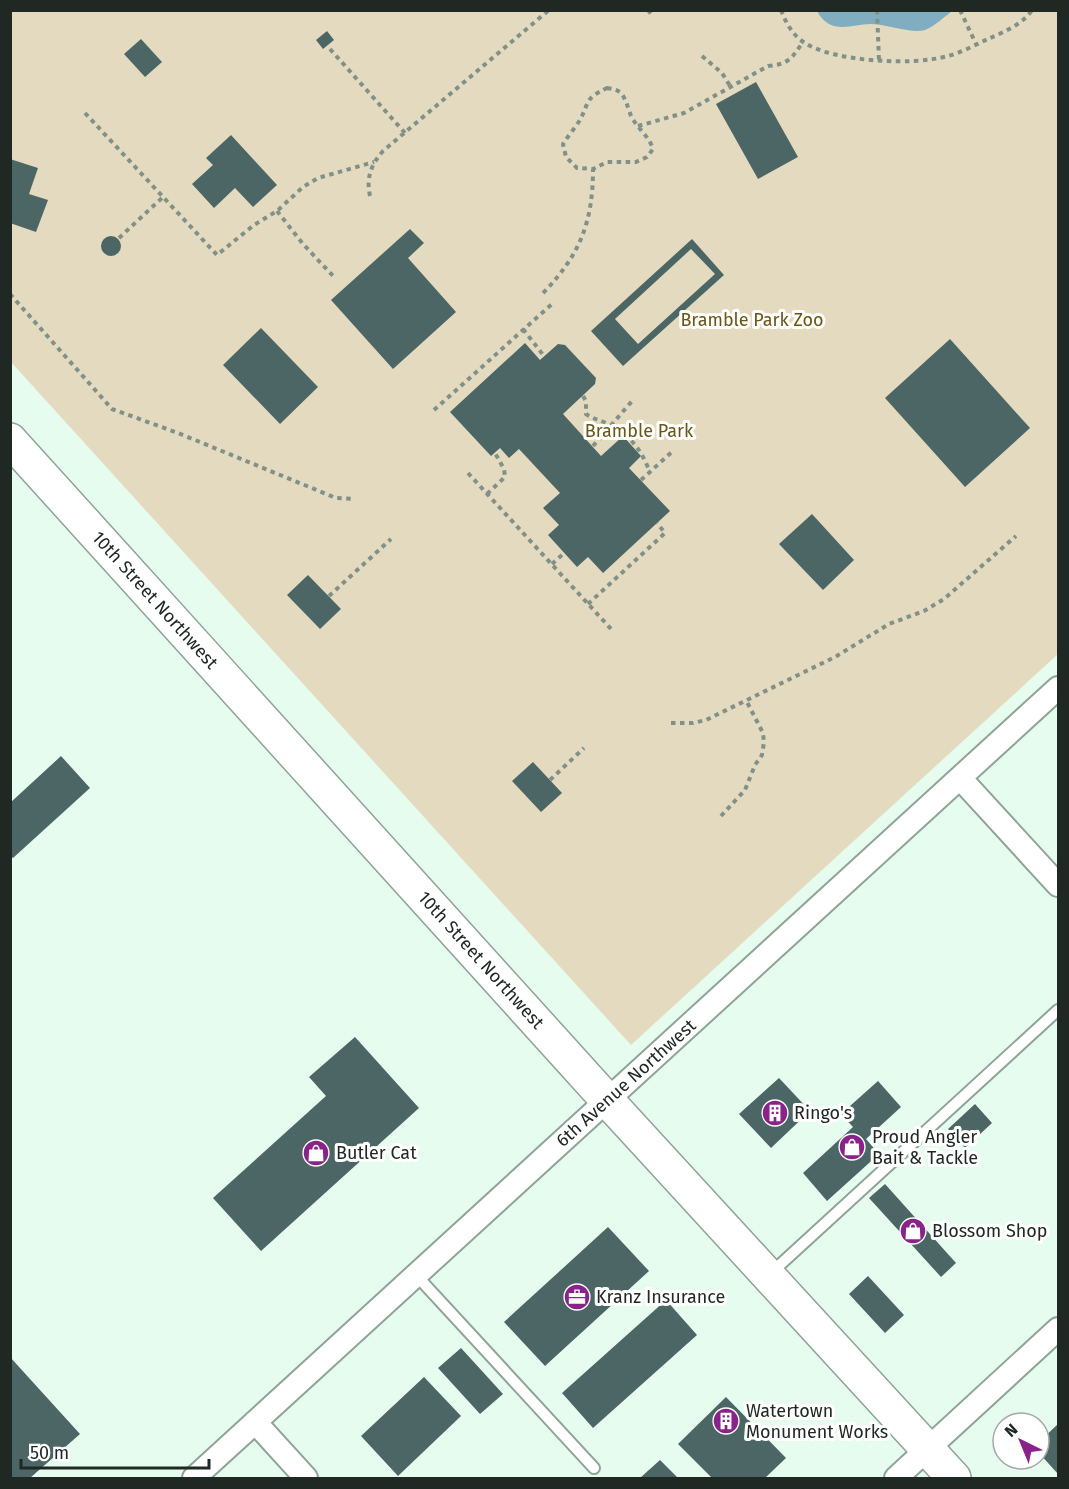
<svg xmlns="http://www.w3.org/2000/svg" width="1069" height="1489" font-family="'Fira Sans',sans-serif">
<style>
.green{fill:#e4dabf}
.water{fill:#80adc0}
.building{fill:#4c6665;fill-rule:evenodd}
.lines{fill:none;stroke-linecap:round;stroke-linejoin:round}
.service-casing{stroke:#8ea496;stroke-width:14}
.minor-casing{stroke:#8ea496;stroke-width:26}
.primary-casing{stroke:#8ea496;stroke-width:36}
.path{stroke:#829187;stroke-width:4;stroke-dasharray:4.5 4.5;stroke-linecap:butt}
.service{stroke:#fff;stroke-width:10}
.minor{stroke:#fff;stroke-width:22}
.primary{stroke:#fff;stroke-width:33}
.labels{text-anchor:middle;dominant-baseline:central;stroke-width:6;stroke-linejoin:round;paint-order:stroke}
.park-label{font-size:18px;fill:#6a5512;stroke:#fff}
.street-label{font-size:18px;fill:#202823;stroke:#fff}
.poi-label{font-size:18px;fill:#202823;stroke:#fff;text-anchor:start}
</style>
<rect width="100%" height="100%" fill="#e5fcee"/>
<!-- green -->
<path class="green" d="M 10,11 L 1058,11 L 1058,654 L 631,1045 L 11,362 Z"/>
<!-- water -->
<path class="water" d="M 817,11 L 952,11 C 944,17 935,26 925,30 C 911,34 887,24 870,24 C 858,24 846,29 834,26 C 825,23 821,18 817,11 Z"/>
<!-- building -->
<path class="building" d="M 327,31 L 334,40 L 323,49 L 316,40 Z
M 141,39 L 162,62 L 145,77 L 124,54 Z
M 756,82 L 798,157 L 758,179 L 716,104 Z
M 231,135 L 277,185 L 253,207 L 235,188 L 214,208 L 192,184 L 213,165 L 206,158 Z
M 10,159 L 38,168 L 29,194 L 48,200 L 36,232 L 10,223 Z
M 410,229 L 424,243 L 408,258 L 456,312 L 393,369 L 331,300 Z
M101 246a10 10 0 1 1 20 0a10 10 0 1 1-20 0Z
M 692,239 L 724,275 L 623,366 L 591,331 ZM 691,249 L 715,274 L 638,344 L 615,319 Z
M 261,328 L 318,387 L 280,424 L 223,365 Z
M 950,339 L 1030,428 L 965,487 L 885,398 Z
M 525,343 L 540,360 L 558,344 L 565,345 L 596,378 L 595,384 L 563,414 L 601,456 L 623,436 L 641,456 L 629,468 L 670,511 L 603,573 L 588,557 L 577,567 L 548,535 L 559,525 L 543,508 L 560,493 L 519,449 L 509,458 L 500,448 L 491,456 L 450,412 Z
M 812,514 L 854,560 L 823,590 L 779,544 Z
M 308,575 L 341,609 L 320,629 L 287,595 Z
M 61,756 L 90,788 L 13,858 L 10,856 L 10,803 Z
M 533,762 L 562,793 L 541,812 L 512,781 Z
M 355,1037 L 419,1108 L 261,1251 L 213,1198 L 326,1096 L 309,1077 Z
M 779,1078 L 810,1111 L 771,1148 L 739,1114 Z
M 878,1081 L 901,1107 L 866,1139 L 879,1154 L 827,1201 L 803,1173 L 853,1127 L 841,1114 Z
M 975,1104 L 992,1123 L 965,1148 L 948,1129 Z
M 885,1184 L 956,1263 L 941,1277 L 869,1198 Z
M 608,1227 L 649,1271 L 545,1366 L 504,1322 Z
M 868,1276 L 904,1315 L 885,1333 L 849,1294 Z
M 666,1300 L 697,1335 L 593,1428 L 562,1393 Z
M 461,1348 L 503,1394 L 480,1414 L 438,1368 Z
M 10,1357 L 80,1434 L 30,1478 L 13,1478 L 10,1476 Z
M 424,1377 L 461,1416 L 398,1476 L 361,1436 Z
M 726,1397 L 786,1458 L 765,1478 L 712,1478 L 678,1444 Z
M 1058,1424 L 1058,1474 L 1039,1453 L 1039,1442 Z
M 660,1460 L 678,1478 L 640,1478 Z"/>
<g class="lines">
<defs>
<path id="service" d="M 771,1273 L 1058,1010
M 416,1275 L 594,1468"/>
<path id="minor" d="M 960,778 L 1058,885
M 255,1422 L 306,1478
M 194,1478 L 1058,688
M 896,1478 L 1058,1329"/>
<path id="primary" d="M 10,440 L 607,1100 L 954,1478"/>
</defs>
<!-- service casing -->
<use href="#service" class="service-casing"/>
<!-- minor casing -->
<use href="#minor" class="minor-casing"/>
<!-- primary casing -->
<use href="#primary" class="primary-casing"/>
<!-- path -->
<path class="path" d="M 648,10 L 651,14
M 781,10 C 786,23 793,36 805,43 C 835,62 914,66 948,56 C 963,52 977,44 990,38 C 1004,32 1023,24 1032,10
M 877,10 L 879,61
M 960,10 L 976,44
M 330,49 L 405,133
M 702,56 L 722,73 L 730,86
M 607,88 C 612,89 616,89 621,93 C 626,99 628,108 631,116 C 637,128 649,136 653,149 L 647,157 L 636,162 L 607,162 L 593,169 L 577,168 L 566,157 L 563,144 C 568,136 575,128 580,120 C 590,101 584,99 607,88 Z
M 85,113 L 217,255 L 254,225 L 277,211 L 303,187 L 318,178 L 374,162
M 638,126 L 684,113 L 768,66 C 789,64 791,59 803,42
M 370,196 C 366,177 371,165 383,151 L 549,10
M 277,211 L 303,244 L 334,277
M 119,238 L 163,197
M 543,293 C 580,255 593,222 593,169
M 10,294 L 112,409 L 178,433 L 336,498 L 354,499
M 523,329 L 544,356
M 583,396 L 586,401 L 586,414 C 593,419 600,420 608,424 C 629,433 643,452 650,473
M 434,410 L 552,304
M 593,446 L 633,400
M 468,473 L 612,630
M 641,480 L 674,450
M 487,494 L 505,477 L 504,469 L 495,453
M 552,564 L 564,553
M 329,596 L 391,539
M 588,604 L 665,533 L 657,523
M 671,723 L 693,723 L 706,720 L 835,657 L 889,624 L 924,611 L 944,599 L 1016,536
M 550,780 L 584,748
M 721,816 L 745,790 L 755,765 L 762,755 L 764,742 L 763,733 L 746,700"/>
<!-- service -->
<use href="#service" class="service"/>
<!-- minor -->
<use href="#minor" class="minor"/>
<!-- primary -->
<use href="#primary" class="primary"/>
</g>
<!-- icons -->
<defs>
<symbol id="building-disc" viewBox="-11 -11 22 22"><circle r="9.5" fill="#892289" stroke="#fff"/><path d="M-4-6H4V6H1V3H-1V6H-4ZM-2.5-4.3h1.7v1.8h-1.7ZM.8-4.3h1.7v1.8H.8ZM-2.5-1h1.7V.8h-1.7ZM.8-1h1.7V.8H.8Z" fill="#fff"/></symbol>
<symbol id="shop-disc" viewBox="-11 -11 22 22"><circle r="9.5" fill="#892289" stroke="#fff"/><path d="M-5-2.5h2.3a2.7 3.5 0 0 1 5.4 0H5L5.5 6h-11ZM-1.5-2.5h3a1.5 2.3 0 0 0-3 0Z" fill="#fff"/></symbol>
<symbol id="office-disc" viewBox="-11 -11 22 22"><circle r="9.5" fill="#892289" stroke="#fff"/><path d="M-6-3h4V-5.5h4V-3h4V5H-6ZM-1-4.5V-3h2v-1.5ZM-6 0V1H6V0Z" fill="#fff"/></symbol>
</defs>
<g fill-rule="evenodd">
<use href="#building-disc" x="760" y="1098" width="30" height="30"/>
<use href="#shop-disc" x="837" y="1132" width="30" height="30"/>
<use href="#shop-disc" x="301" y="1138" width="30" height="30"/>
<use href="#shop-disc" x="898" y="1216" width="30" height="30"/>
<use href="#office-disc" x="562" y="1282" width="30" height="30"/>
<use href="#building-disc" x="711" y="1406" width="30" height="30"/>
</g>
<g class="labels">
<!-- park labels -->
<g class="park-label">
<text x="752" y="320">Bramble Park Zoo</text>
<text x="639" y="431">Bramble Park</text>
</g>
<!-- street labels -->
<g class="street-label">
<text transform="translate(155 600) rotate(48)">10th Street Northwest</text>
<text transform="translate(481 960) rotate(48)">10th Street Northwest</text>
<text transform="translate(626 1083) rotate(-42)">6th Avenue Northwest</text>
</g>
<!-- poi labels -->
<g class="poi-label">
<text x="794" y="1113">Ringo's</text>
<text x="872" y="1137">Proud Angler<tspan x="872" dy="21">Bait &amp; Tackle</tspan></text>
<text x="336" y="1153">Butler Cat</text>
<text x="932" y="1231">Blossom Shop</text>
<text x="596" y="1297">Kranz Insurance</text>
<text x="746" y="1411">Watertown<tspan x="746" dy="21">Monument Works</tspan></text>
</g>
</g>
<!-- border -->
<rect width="1069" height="1489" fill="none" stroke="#202823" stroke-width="24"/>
<!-- north arrow -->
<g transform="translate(1021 1441) rotate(317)"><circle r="28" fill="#ffffff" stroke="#a6a9a7" stroke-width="1.5"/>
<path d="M0-4.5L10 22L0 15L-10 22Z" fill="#892289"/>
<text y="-9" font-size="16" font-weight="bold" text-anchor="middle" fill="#202823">N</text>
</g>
<!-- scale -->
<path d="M21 1459v9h188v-9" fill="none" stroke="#202823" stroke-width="3"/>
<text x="30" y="1459" font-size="18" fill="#202823" stroke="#ffffff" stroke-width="4.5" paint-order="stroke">50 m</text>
</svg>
